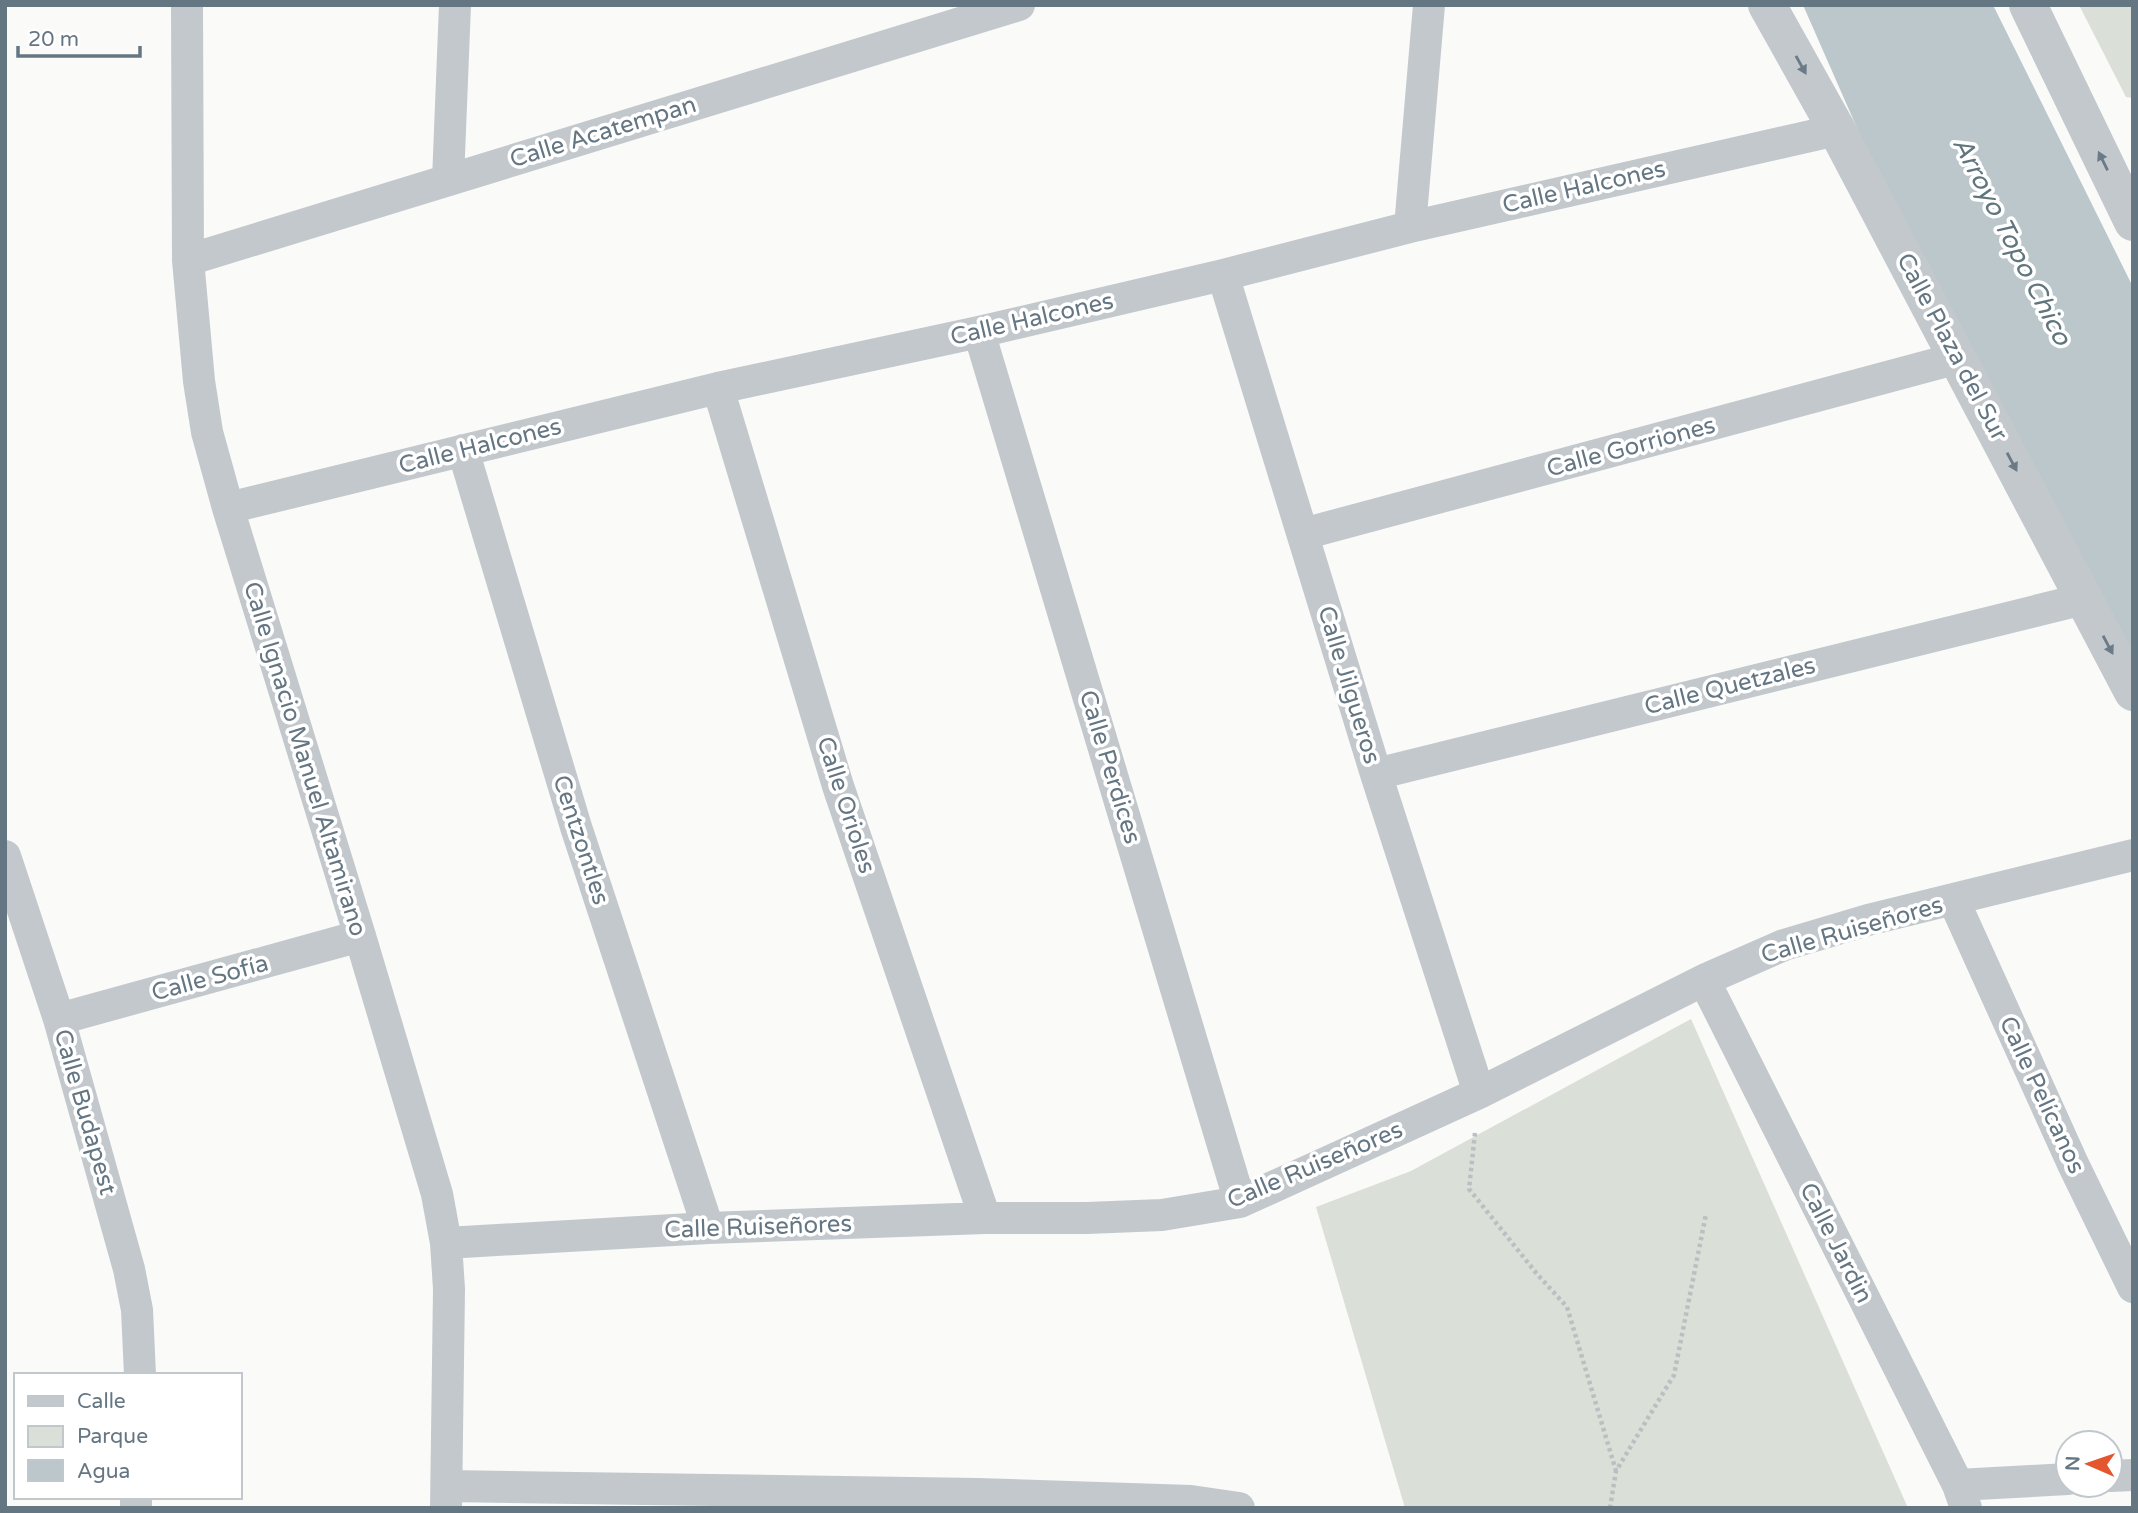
<svg xmlns="http://www.w3.org/2000/svg" width="2138" height="1513" font-family="'Varela Round',sans-serif">
<style>
.green{fill:#dadfd7}
.water{fill:#bbc7cb}
.lines{fill:none;stroke-linecap:round;stroke-linejoin:round}
.path{stroke:#bbbfc2;stroke-width:4.5;stroke-dasharray:3.5 3.5;stroke-linecap:butt}
.minor{stroke:#c3c8cc;stroke-width:32}
.tertiary{stroke:#c3c8cc;stroke-width:38}
.oneway{fill:#6a7a87}
.labels{text-anchor:middle;dominant-baseline:central;stroke-width:7;stroke-linejoin:round;paint-order:stroke}
.street-label{font-size:24px;fill:#657683;stroke:#fff}
.water-label{font-size:26px;font-style:italic;fill:#60757c;stroke:#fff}
</style>
<rect width="100%" height="100%" fill="#fafaf8"/>
<!-- green -->
<path class="green" d="M 2079,5 L 2133,5 L 2133,98 L 2126,97 Z
M 1691,1019 L 1908,1508 L 1405,1508 L 1316,1207 L 1411,1171 Z"/>
<!-- water -->
<path class="water" d="M 1803,5 L 1993,5 L 2133,287 L 2133,692 L 1958,358 Z"/>
<g class="lines">
<!-- path -->
<path class="path" d="M 1475,1133 L 1469,1189 L 1537,1274 L 1567,1307 L 1616,1471
M 1610,1508 L 1616,1471 L 1674,1375 L 1706,1214"/>
<!-- minor -->
<path class="minor" d="M 187,5 L 188,260 L 199,381 L 207,432 L 228,508 L 360,936 L 437,1194 L 446,1243 L 449,1289 L 446,1508
M 448,180 L 455,5
M 1410,227 L 1429,5
M 188,260 L 1019,5
M 1223,275 L 1376,774 L 1479,1093
M 979,332 L 1240,1202
M 718,388 L 838,786 L 985,1218
M 463,450 L 576,827 L 708,1228
M 228,508 L 718,388 L 979,332 L 1223,275 L 1410,227 L 1837,130
M 1303,534 L 1958,358
M 1376,774 L 2084,599
M 5,856 L 59,1019 L 129,1269 L 137,1310 L 140,1375
M 1954,901 L 2073,1164 L 2133,1287
M 1704,980 L 1958,1485 L 1966,1508
M 59,1019 L 360,936
M 446,1243 L 708,1228 L 985,1218 L 1087,1218 L 1162,1215 L 1240,1202 L 1479,1093 L 1704,980 L 1784,945 L 1868,920 L 2133,855
M 2110,1476 L 2133,1475
M 1958,1485 L 2068,1479
M 447,1486 L 978,1494 L 1191,1501 L 1239,1508
M 136,1508 L 136,1497"/>
<!-- tertiary -->
<path class="tertiary" d="M 1767,5 L 1837,130 L 2133,692
M 2028,5 L 2133,222"/>
</g>
<!-- one-way arrows -->
<defs><path id="oneway-solid" d="M-6-.8H1V-3.2L6.5 0L1 3.2V.8H-6Z" transform="scale(1.75)"/></defs>
<g class="oneway">
<use href="#oneway-solid" transform="translate(1801 65) rotate(61)"/>
<use href="#oneway-solid" transform="translate(2103 161) rotate(-116)"/>
<use href="#oneway-solid" transform="translate(2012 462) rotate(62)"/>
<use href="#oneway-solid" transform="translate(2108 645) rotate(62)"/>
</g>
<g class="labels">
<!-- street labels -->
<g class="street-label">
<text transform="translate(603 132) rotate(-17)">Calle Acatempan</text>
<text transform="translate(1584 187) rotate(-13)">Calle Halcones</text>
<text transform="translate(1032 319) rotate(-13)">Calle Halcones</text>
<text transform="translate(1952 347) rotate(62)">Calle Plaza del Sur</text>
<text transform="translate(480 446) rotate(-14)">Calle Halcones</text>
<text transform="translate(1631 447) rotate(-15)">Calle Gorriones</text>
<text transform="translate(1349 685) rotate(73)">Calle Jilgueros</text>
<text transform="translate(1730 686) rotate(-14)">Calle Quetzales</text>
<text transform="translate(305 759) rotate(73)">Calle Ignacio Manuel Altamirano</text>
<text transform="translate(1110 767) rotate(73)">Calle Perdices</text>
<text transform="translate(846 805) rotate(72)">Calle Orioles</text>
<text transform="translate(581 840) rotate(72)">Centzontles</text>
<text transform="translate(1852 930) rotate(-16)">Calle Ruiseñores</text>
<text transform="translate(210 978) rotate(-15)">Calle Sofía</text>
<text transform="translate(2042 1095) rotate(65)">Calle Pelícanos</text>
<text transform="translate(85 1112) rotate(74)">Calle Budapest</text>
<text transform="translate(1315 1165) rotate(-23)">Calle Ruiseñores</text>
<text transform="translate(758 1227) rotate(-2)">Calle Ruiseñores</text>
<text transform="translate(1836 1243) rotate(63)">Calle Jardin</text>
</g>
<!-- water labels -->
<g class="water-label">
<text transform="translate(2012 241) rotate(63)">Arroyo Topo Chico</text>
</g>
</g>
<!-- border -->
<rect width="2138" height="1513" fill="none" stroke="#657683" stroke-width="14"/>
<!-- legend -->
<rect x="14" y="1373" width="228" height="126" fill="#ffffff" stroke="#c1c8cd" stroke-width="2"/>
<rect x="28" y="1396" width="35" height="10" fill="#c3c8cc" stroke="#c1c8cd" stroke-width="2"/>
<text x="77" y="1408" font-size="21" fill="#657683">Calle</text>
<rect x="28" y="1426" width="35" height="21" fill="#dadfd7" stroke="#c1c8cd" stroke-width="2"/>
<text x="77" y="1443" font-size="21" fill="#657683">Parque</text>
<rect x="28" y="1460" width="35" height="21" fill="#bbc7cb" stroke="#c1c8cd" stroke-width="2"/>
<text x="77" y="1478" font-size="21" fill="#657683">Agua</text>
<!-- north arrow -->
<g transform="translate(2089 1464) rotate(272)"><circle r="33" fill="#ffffff" stroke="#c1c8cd" stroke-width="2"/>
<path d="M0-5L12 26L0 18L-12 26Z" fill="#e4572e"/>
<text y="-10" font-size="19" font-weight="bold" text-anchor="middle" fill="#657683">N</text>
</g>
<!-- scale -->
<path d="M18 46v10h122v-10" fill="none" stroke="#657683" stroke-width="3.5"/>
<text x="28" y="46" font-size="21" fill="#657683" stroke="#ffffff" stroke-width="5" paint-order="stroke">20 m</text>
</svg>
